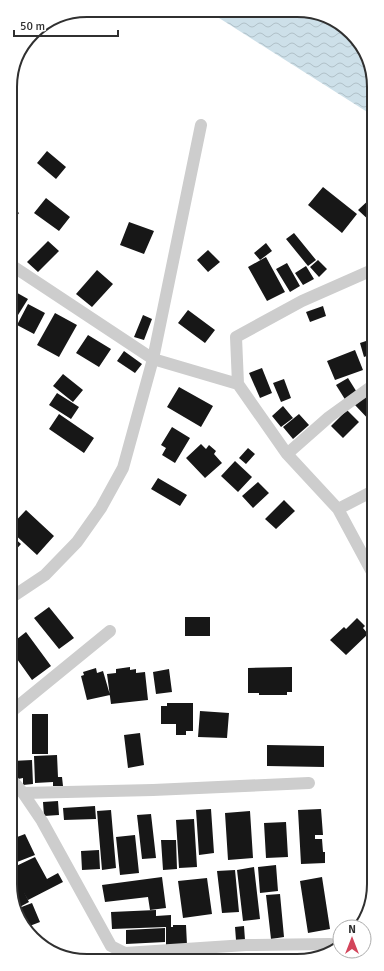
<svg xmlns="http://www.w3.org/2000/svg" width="384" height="971" font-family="Signika,sans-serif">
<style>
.water{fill:url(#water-waves)}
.building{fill:#171717}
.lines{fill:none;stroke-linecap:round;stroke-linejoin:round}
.minor{stroke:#cdcdcd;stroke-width:12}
.rim{fill:none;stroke:#303030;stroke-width:2}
</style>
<defs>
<pattern id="water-waves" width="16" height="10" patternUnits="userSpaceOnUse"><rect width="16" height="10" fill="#cde0e9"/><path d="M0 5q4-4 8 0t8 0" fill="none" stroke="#b0c0c8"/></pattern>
</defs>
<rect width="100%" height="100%" fill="#fff"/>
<!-- water -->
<path class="water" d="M 208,11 L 312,12 L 351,32 L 371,67 L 372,115 Z"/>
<!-- building -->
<path class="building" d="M 47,151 L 66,167 L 56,179 L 37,163 Z
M 323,187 L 357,214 L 342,233 L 308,205 Z
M 372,197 L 372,223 L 358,210 Z
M 46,198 L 70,217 L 59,231 L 34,213 Z
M 11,206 L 19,213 L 13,221 L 11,220 Z
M 129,222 L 154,231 L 144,254 L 120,245 Z
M 294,233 L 316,260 L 308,266 L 286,239 Z
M 48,241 L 59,251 L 38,272 L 27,262 Z
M 266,243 L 272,251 L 260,260 L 254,253 Z
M 208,250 L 220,262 L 208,272 L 197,260 Z
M 266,257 L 285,292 L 267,301 L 248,267 Z
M 318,260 L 327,269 L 319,277 L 310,267 Z
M 287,263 L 300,286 L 290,292 L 276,269 Z
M 306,266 L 314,279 L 303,285 L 295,273 Z
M 97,270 L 113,284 L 92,307 L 76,294 Z
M 12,290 L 28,299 L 13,323 L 11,322 Z
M 28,304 L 45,313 L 34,334 L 17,325 Z
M 323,306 L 326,316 L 310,322 L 306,312 Z
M 188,310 L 215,330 L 205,343 L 178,323 Z
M 55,313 L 77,325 L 59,357 L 37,345 Z
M 143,315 L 152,319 L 144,340 L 134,337 Z
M 88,335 L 111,349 L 99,367 L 76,353 Z
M 372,339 L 372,354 L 364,357 L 360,343 Z
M 355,350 L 363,370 L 335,380 L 327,361 Z
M 124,351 L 142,364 L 135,373 L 117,361 Z
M 262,368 L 272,393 L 260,398 L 249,373 Z
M 63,374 L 83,390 L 73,402 L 53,386 Z
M 348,378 L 358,394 L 346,401 L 336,385 Z
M 284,379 L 291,398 L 281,402 L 273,383 Z
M 179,387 L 213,406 L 201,427 L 167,407 Z
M 57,393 L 79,407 L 71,419 L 49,405 Z
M 369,393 L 372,396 L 372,423 L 355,405 Z
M 283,406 L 293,418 L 281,427 L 272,416 Z
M 347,410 L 359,422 L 343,438 L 331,426 Z
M 59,414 L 94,438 L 84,453 L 49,429 Z
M 299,414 L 309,425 L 293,439 L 283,427 Z
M 172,427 L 190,438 L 175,463 L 162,455 L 166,448 L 161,445 Z
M 201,444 L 206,449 L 209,445 L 216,451 L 214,454 L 222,463 L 205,478 L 186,458 Z
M 248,448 L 255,454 L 246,464 L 239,458 Z
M 235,461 L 252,477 L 238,492 L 221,476 Z
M 158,478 L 187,495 L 180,506 L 151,489 Z
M 258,482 L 269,493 L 253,508 L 242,496 Z
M 284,500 L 295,511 L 276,529 L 265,519 Z
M 26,510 L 54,536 L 37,555 L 11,531 L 11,526 Z
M 11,535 L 21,544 L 12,554 L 12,541 Z
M 49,607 L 74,638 L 59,649 L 34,618 Z
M 185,617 L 210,617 L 210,636 L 185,636 Z
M 357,618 L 365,626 L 363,628 L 368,634 L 346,655 L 330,640 L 344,627 L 346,629 Z
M 26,632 L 51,666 L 32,680 L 12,652 L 12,643 Z
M 130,667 L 130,670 L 136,669 L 136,673 L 145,672 L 148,700 L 111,704 L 107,674 L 116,673 L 116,669 Z
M 292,667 L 292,692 L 287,692 L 287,695 L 259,695 L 259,693 L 248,693 L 248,668 Z
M 96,668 L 97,673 L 103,671 L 110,695 L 87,700 L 81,676 L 84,675 L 83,672 Z
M 169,669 L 172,692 L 156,694 L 153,672 Z
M 167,703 L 193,703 L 193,731 L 186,731 L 186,735 L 176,735 L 176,724 L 161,724 L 161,706 L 167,706 Z
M 200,711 L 229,713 L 227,738 L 198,737 Z
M 32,714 L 48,714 L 48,754 L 32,754 Z
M 140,733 L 144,765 L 128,768 L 124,735 Z
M 267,745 L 324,746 L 324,767 L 267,766 Z
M 57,755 L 58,777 L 62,777 L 63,786 L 53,786 L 53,782 L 35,783 L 34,756 Z
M 32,760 L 33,784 L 23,785 L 23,778 L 18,779 L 17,774 L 12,774 L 12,761 Z
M 58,801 L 59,815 L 44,816 L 43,802 Z
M 95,806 L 96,819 L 64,820 L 63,808 Z
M 211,809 L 214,853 L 199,855 L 196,810 Z
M 321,809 L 323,835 L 315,835 L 315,839 L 322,839 L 323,852 L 325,852 L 325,863 L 301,864 L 298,810 Z
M 111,810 L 116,868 L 102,870 L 97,811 Z
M 250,811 L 253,858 L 228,860 L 225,813 Z
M 151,814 L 156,858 L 142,859 L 137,815 Z
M 194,819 L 197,867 L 179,868 L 176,820 Z
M 286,822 L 288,857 L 266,858 L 264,823 Z
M 25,834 L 35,855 L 12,864 L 12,839 Z
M 135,835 L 139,873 L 120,875 L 116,837 Z
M 161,840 L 176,840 L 177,869 L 163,870 Z
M 99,850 L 100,869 L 82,870 L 81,851 Z
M 35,857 L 47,879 L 58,873 L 63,882 L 28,900 L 23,891 L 29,902 L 16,909 L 13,902 L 13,897 L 18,893 L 13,896 L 12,868 Z
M 276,865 L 278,891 L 260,893 L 258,867 Z
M 254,867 L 260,919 L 243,921 L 237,870 Z
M 235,870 L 239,912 L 222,913 L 217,871 Z
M 162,877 L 166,908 L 150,910 L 148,897 L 105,902 L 102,885 Z
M 322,877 L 330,929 L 308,933 L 300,881 Z
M 207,878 L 212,914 L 183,918 L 178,881 Z
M 280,894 L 284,937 L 271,939 L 266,895 Z
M 32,903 L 40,922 L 27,927 L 19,908 Z
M 156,910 L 156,916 L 171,915 L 171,927 L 173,927 L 173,925 L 186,925 L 187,945 L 166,946 L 166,927 L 112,929 L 111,912 Z
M 244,926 L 245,940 L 236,940 L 235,927 Z
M 165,928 L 165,942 L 126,944 L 126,930 Z"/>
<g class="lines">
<!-- minor -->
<path class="minor" d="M 11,265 L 153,359 L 238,384
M 370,271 L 302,301 L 236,337 L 238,384 L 287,454 L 338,509 L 373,574
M 287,454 L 329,417 L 372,386
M 338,509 L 373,491
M 12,597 L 45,575 L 77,542 L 101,508 L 123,468 L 153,359 L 201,125
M 12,711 L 110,631
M 12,780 L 23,793 L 42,821 L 111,946 L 125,953 L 246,945 L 330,944 L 332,949
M 23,793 L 153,790 L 309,783"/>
</g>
<!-- crop -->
<path d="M0 0H384V971H0ZM87 17H297A70 70 0 0 1 367 87V884A70 70 0 0 1 297 954H87A70 70 0 0 1 17 884V87A70 70 0 0 1 87 17Z" fill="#fff" fill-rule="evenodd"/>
<path class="rim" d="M87 17H297A70 70 0 0 1 367 87V884A70 70 0 0 1 297 954H87A70 70 0 0 1 17 884V87A70 70 0 0 1 87 17Z"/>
<!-- north arrow -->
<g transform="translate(352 939)"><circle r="19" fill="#ffffff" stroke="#acacac"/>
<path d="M0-3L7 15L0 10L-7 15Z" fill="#d3455b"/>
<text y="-6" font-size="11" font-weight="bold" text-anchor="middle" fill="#303030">N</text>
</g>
<!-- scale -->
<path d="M14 30v6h104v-6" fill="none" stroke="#303030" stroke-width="2"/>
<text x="20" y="30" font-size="12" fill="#303030" stroke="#ffffff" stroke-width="3" paint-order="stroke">50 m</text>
</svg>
